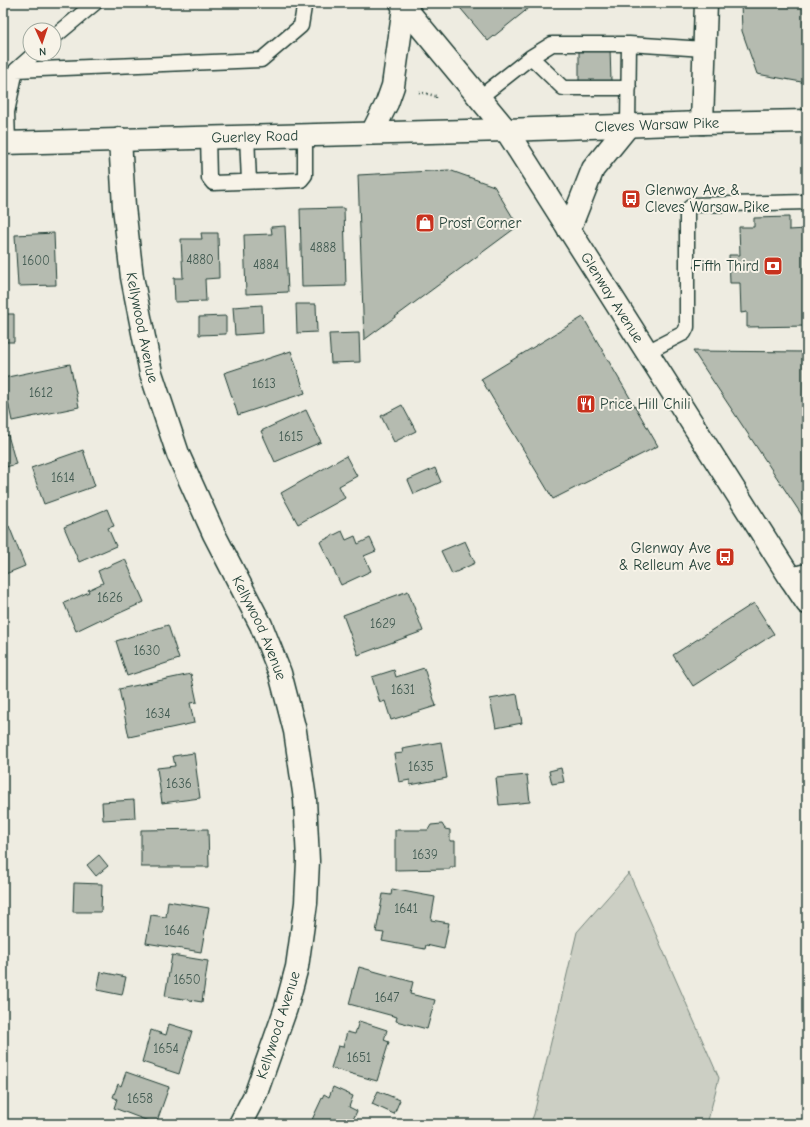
<svg xmlns="http://www.w3.org/2000/svg" width="810" height="1127" font-family="'Comic Neue',sans-serif">
<style>
.green{fill:#cccfc4;stroke:#76867c}
.building{fill:#b5bbb0;stroke:#1f3d34}
.lines{fill:none;stroke-linecap:round;stroke-linejoin:round}
.lane-casing{stroke:#1f3d34;stroke-width:17}
.street-casing{stroke:#1f3d34;stroke-width:25}
.secondary-casing{stroke:#1f3d34;stroke-width:25}
.primary-casing{stroke:#1f3d34;stroke-width:25}
.path{stroke:#1f3d34;stroke-width:2.5;stroke-dasharray:1 3;stroke-linecap:butt}
.lane{stroke:#f7f3e8;stroke-width:14}
.street{stroke:#f7f3e8;stroke-width:22}
.secondary{stroke:#f7f3e8;stroke-width:22}
.primary{stroke:#f7f3e8;stroke-width:22}
.labels{text-anchor:middle;dominant-baseline:central;stroke-width:4;stroke-linejoin:round;paint-order:stroke}
.number-label{font-size:13px;fill:#445c53}
.street-label{font-size:15px;fill:#1f3d34;stroke:#f7f3e8}
.poi-label{font-size:15px;fill:#1f3d34;stroke:#f7f3e8;text-anchor:start}
</style>
<rect width="100%" height="100%" fill="#eeece1"/>
<filter id="ink" filterUnits="userSpaceOnUse"><feTurbulence type="fractalNoise" baseFrequency=".025" numOctaves="2"/><feDisplacementMap in="SourceGraphic" scale="8" xChannelSelector="R" yChannelSelector="G"/><feConvolveMatrix kernelMatrix="1 2 1 2 8 2 1 2 1" color-interpolation-filters="sRGB"/></filter>
<g filter="url(#ink)">
<!-- green -->
<path class="green" d="M 629,873 L 719,1078 L 707,1124 L 530,1124 L 534,1114 L 577,932 Z"/>
<!-- building -->
<path class="building" d="M 456,3 L 535,3 L 488,41 Z
M 741,3 L 807,3 L 807,83 L 757,74 L 742,31 Z
M 610,48 L 611,81 L 579,81 L 579,49 Z
M 449,170 L 494,186 L 518,226 L 364,340 L 358,175 Z
M 344,208 L 346,286 L 302,287 L 300,209 Z
M 789,217 L 789,230 L 807,229 L 807,269 L 806,269 L 807,326 L 747,327 L 747,312 L 741,313 L 740,283 L 730,283 L 729,255 L 740,255 L 739,227 L 754,227 L 754,218 Z
M 285,226 L 288,292 L 246,294 L 244,235 L 272,234 L 271,227 Z
M 54,233 L 56,285 L 18,286 L 15,235 Z
M 201,233 L 218,233 L 219,278 L 205,279 L 206,301 L 175,302 L 174,278 L 183,278 L 181,239 L 202,239 Z
M 296,304 L 316,304 L 317,332 L 297,333 Z
M 262,305 L 263,333 L 235,335 L 233,307 Z
M 3,314 L 14,314 L 14,342 L 3,342 Z
M 226,316 L 226,334 L 199,335 L 199,317 Z
M 583,317 L 658,446 L 553,499 L 481,379 Z
M 359,333 L 360,362 L 331,363 L 329,334 Z
M 291,351 L 305,393 L 238,415 L 224,373 Z
M 693,351 L 807,352 L 807,523 Z
M 70,364 L 79,407 L 12,421 L 3,378 Z
M 402,405 L 416,431 L 394,442 L 381,416 Z
M 306,410 L 321,442 L 275,462 L 261,431 Z
M 8,435 L 16,464 L 3,468 L 3,436 Z
M 83,450 L 95,486 L 44,504 L 31,468 Z
M 346,456 L 357,476 L 339,486 L 345,498 L 298,524 L 281,493 Z
M 435,468 L 441,482 L 414,494 L 408,480 Z
M 107,509 L 114,526 L 108,528 L 116,546 L 79,562 L 64,527 Z
M 9,526 L 25,566 L 3,575 L 3,528 Z
M 342,531 L 346,540 L 355,536 L 358,544 L 370,538 L 376,551 L 364,556 L 371,571 L 341,585 L 320,542 Z
M 465,541 L 475,563 L 452,574 L 441,551 Z
M 125,559 L 144,602 L 102,621 L 101,619 L 76,631 L 64,603 L 89,592 L 88,590 L 103,583 L 98,571 Z
M 408,591 L 423,631 L 358,655 L 343,615 Z
M 754,603 L 774,634 L 693,686 L 673,655 Z
M 168,625 L 179,659 L 127,676 L 116,641 Z
M 424,668 L 436,706 L 391,720 L 385,701 L 380,703 L 372,677 L 394,670 L 396,677 Z
M 191,674 L 197,702 L 190,703 L 194,723 L 129,737 L 119,689 Z
M 517,694 L 522,723 L 496,728 L 490,699 Z
M 441,742 L 447,778 L 410,785 L 410,780 L 399,782 L 394,754 L 403,753 L 402,749 Z
M 194,753 L 200,798 L 162,803 L 157,768 L 175,766 L 173,756 Z
M 561,768 L 564,782 L 552,784 L 549,771 Z
M 527,775 L 530,802 L 499,805 L 496,778 Z
M 134,800 L 135,818 L 103,820 L 102,802 Z
M 442,824 L 445,829 L 450,830 L 450,841 L 455,841 L 455,867 L 450,867 L 450,869 L 395,870 L 395,830 L 428,830 L 431,825 Z
M 208,829 L 209,867 L 141,867 L 141,830 Z
M 99,855 L 108,866 L 96,876 L 87,865 Z
M 74,883 L 102,884 L 101,912 L 73,912 Z
M 392,889 L 435,897 L 431,920 L 449,923 L 444,949 L 426,945 L 425,949 L 382,941 L 384,933 L 376,932 L 383,894 L 391,895 Z
M 168,901 L 209,908 L 201,952 L 146,943 L 151,915 L 166,917 Z
M 172,955 L 208,961 L 202,1002 L 165,996 Z
M 359,967 L 413,982 L 410,994 L 435,1000 L 427,1029 L 396,1021 L 397,1017 L 349,1004 Z
M 101,972 L 126,977 L 122,995 L 97,990 Z
M 359,1021 L 387,1030 L 384,1040 L 389,1042 L 377,1081 L 331,1068 L 338,1046 L 343,1047 L 347,1032 L 355,1034 Z
M 169,1024 L 192,1031 L 179,1074 L 142,1062 L 151,1030 L 166,1035 Z
M 126,1072 L 169,1087 L 156,1124 L 114,1108 L 117,1099 L 113,1097 L 118,1084 L 121,1086 Z
M 333,1087 L 353,1096 L 349,1107 L 357,1111 L 351,1124 L 310,1124 L 324,1094 L 329,1097 Z
M 378,1091 L 400,1100 L 394,1114 L 372,1104 Z"/>
<g class="lines">
<defs>
<path id="lane" d="M 54,37 L 95,3
M 531,57 L 563,88 L 629,88
M 16,70 L 261,60 L 301,26 L 304,7 L 301,3
M 479,98 L 531,57 L 552,44 L 629,44 L 704,49
M 628,126 L 629,44
M 247,136 L 249,181
M 208,137 L 209,178 L 213,183 L 301,180 L 305,175 L 305,134
M 8,143 L 7,112 L 16,70 L 34,54
M 647,352 L 684,333 L 687,327 L 687,210 L 693,205 L 807,202"/>
<g id="street">
<path d="M 702,123 L 706,3"/>
<path id="s1" d="M 120,139 L 124,207 L 132,277 L 151,373 L 178,454 L 214,534 L 261,625 L 280,673 L 295,731 L 305,799 L 308,861 L 306,903 L 297,967 L 286,1008 L 256,1093 L 240,1124"/>
<path id="s2" d="M 3,143 L 506,130"/>
<path d="M 791,579 L 807,575"/>
</g>
<g id="secondary">
<path id="s3" d="M 506,130 L 702,123 L 807,121"/>
</g>
<g id="primary">
<path id="s4" d="M 401,3 L 506,130 L 791,579 L 807,603"/>
<path d="M 372,133 L 387,103 L 393,86 L 404,7"/>
<path d="M 569,230 L 593,169 L 628,126"/>
</g>
</defs>
<!-- lane casing -->
<use href="#lane" class="lane-casing"/>
<!-- street casing -->
<use href="#street" class="street-casing"/>
<!-- secondary casing -->
<use href="#secondary" class="secondary-casing"/>
<!-- primary casing -->
<use href="#primary" class="primary-casing"/>
<!-- path -->
<path class="path" d="M 419,92 L 436,96
M 436,98 L 436,94"/>
<!-- lane -->
<use href="#lane" class="lane"/>
<!-- street -->
<use href="#street" class="street"/>
<!-- secondary -->
<use href="#secondary" class="secondary"/>
<!-- primary -->
<use href="#primary" class="primary"/>
</g>
</g>
<!-- icons -->
<defs>
<symbol id="bus-square" viewBox="-11 -11 22 22"><rect x="-9" y="-9" width="18" height="18" rx="4" fill="#c8321e" stroke="#f7f3e8"/><path d="M-5-6H5V4H4V6H2V4H-2V6H-4V4H-5ZM-3.5-4V0h7V-4ZM-3.5 1.2v1.5H-2V1.2ZM2 1.2v1.5H3.5V1.2Z" fill="#fff"/></symbol>
<symbol id="shop-square" viewBox="-11 -11 22 22"><rect x="-9" y="-9" width="18" height="18" rx="4" fill="#c8321e" stroke="#f7f3e8"/><path d="M-5-2.5h2.3a2.7 3.5 0 0 1 5.4 0H5L5.5 6h-11ZM-1.5-2.5h3a1.5 2.3 0 0 0-3 0Z" fill="#fff"/></symbol>
<symbol id="bank-square" viewBox="-11 -11 22 22"><rect x="-9" y="-9" width="18" height="18" rx="4" fill="#c8321e" stroke="#f7f3e8"/><path d="M-6-4H6V4H-6ZM0-2.3a2.3 2.3 0 1 0 0 4.6a2.3 2.3 0 1 0 0-4.6Z" fill="#fff"/></symbol>
<symbol id="restaurant-square" viewBox="-11 -11 22 22"><rect x="-9" y="-9" width="18" height="18" rx="4" fill="#c8321e" stroke="#f7f3e8"/><path d="M-5-6h1v4h1v-4h1v4h1v-4h1v5L-1.5 .5V6h-2V.5L-5-1ZM5-6V6H3V1.5H1.5Q1.5-4 5-6Z" fill="#fff"/></symbol>
</defs>
<g fill-rule="evenodd">
<use href="#bus-square" x="620" y="188" width="22" height="22"/>
<use href="#shop-square" x="414" y="212" width="22" height="22"/>
<use href="#bank-square" x="762" y="255" width="22" height="22"/>
<use href="#restaurant-square" x="575" y="393" width="22" height="22"/>
<use href="#bus-square" x="714" y="546" width="22" height="22"/>
</g>
<g class="labels">
<!-- number labels -->
<g class="number-label">
<text x="323" y="247">4888</text>
<text x="200" y="259">4880</text>
<text x="36" y="260">1600</text>
<text x="266" y="264">4884</text>
<text x="264" y="383">1613</text>
<text x="41" y="392">1612</text>
<text x="291" y="436">1615</text>
<text x="63" y="477">1614</text>
<text x="110" y="597">1626</text>
<text x="383" y="623">1629</text>
<text x="147" y="650">1630</text>
<text x="403" y="689">1631</text>
<text x="158" y="713">1634</text>
<text x="421" y="766">1635</text>
<text x="179" y="783">1636</text>
<text x="425" y="854">1639</text>
<text x="406" y="908">1641</text>
<text x="177" y="930">1646</text>
<text x="187" y="979">1650</text>
<text x="387" y="997">1647</text>
<text x="166" y="1048">1654</text>
<text x="359" y="1057">1651</text>
<text x="140" y="1098">1658</text>
</g>
<!-- street labels -->
<g class="street-label">
<text stroke="none"><textPath href="#s3" startOffset="151">Cleves Warsaw Pike</textPath></text>
<text stroke="none"><textPath href="#s2" startOffset="252">Guerley Road</textPath></text>
<text stroke="none"><textPath href="#s4" startOffset="363">Glenway Avenue</textPath></text>
<text stroke="none"><textPath href="#s1" startOffset="190">Kellywood Avenue</textPath></text>
<text stroke="none"><textPath href="#s1" startOffset="514">Kellywood Avenue</textPath></text>
<text transform="translate(278 1025) rotate(-72)">Kellywood Avenue</text>
</g>
<!-- poi labels -->
<g class="poi-label">
<text x="645" y="190">Glenway Ave &amp;<tspan x="645" dy="17">Cleves Warsaw Pike</tspan></text>
<text x="439" y="223">Prost Corner</text>
<text x="759" y="266" text-anchor="end">Fifth Third</text>
<text x="600" y="404">Price Hill Chili</text>
<text x="711" y="548" text-anchor="end">Glenway Ave<tspan x="711" dy="17">&amp; Relleum Ave</tspan></text>
</g>
</g>
<!-- margin -->
<rect width="810" height="1127" fill="none" stroke="#f7f3e8" stroke-width="16"/>
<rect x="8" y="8" width="794" height="1111" fill="none" stroke="#1f3d34" stroke-width="1.5" filter="url(#ink)"/>
<!-- north arrow -->
<g transform="translate(42 42) rotate(177)"><circle r="19" fill="#f7f3e8" stroke="#a1aaa0"/>
<path d="M0-3L7 15L0 10L-7 15Z" fill="#c8321e"/>
<text y="-6" font-size="11" font-weight="bold" text-anchor="middle" fill="#1f3d34">N</text>
</g>
</svg>
